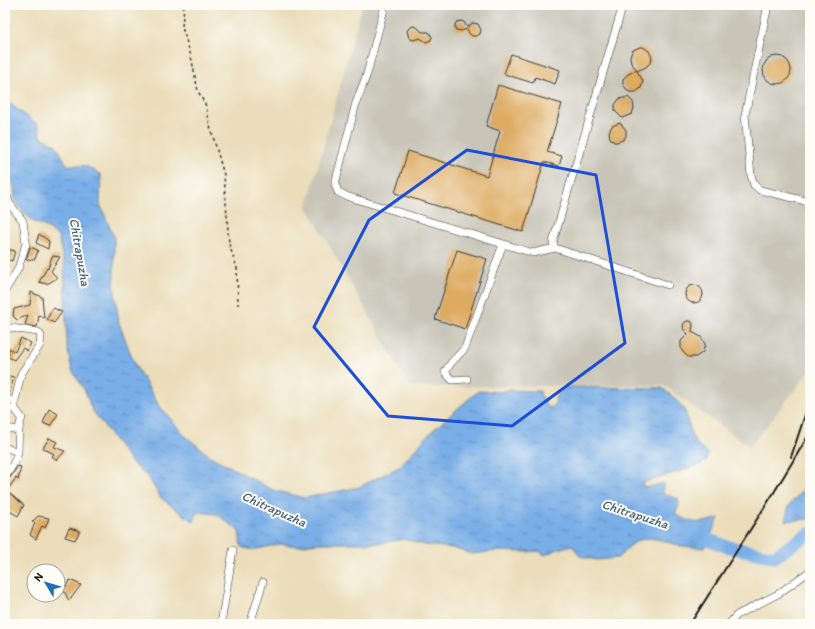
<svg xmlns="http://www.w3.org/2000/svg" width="815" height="629" font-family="Itim,sans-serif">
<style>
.industrial{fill:#c8c4b8}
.water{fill:url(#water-ripples);stroke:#4a6582}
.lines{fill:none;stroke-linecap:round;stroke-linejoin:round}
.river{stroke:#79aee7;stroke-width:13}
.building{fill:#ddaa61}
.street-casing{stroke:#3b3934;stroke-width:8}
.path{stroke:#3b3934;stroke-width:1.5;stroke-dasharray:3 3;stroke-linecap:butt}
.street{stroke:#fff;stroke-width:7}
.rail{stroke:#1c1c1c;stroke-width:2}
.marked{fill:none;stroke:#1d4ed8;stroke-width:3;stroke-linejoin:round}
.labels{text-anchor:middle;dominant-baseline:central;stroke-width:4;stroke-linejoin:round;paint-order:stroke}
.water-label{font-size:13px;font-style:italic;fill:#465e77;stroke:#fdfcf7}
</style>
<defs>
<pattern id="water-ripples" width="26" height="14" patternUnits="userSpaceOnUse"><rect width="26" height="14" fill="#79aee7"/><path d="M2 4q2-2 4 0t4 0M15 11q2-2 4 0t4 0" fill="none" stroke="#628dba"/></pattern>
</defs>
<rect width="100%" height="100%" fill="#fdfcf7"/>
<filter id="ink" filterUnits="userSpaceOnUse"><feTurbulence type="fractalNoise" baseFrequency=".025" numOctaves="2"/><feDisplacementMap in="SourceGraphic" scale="8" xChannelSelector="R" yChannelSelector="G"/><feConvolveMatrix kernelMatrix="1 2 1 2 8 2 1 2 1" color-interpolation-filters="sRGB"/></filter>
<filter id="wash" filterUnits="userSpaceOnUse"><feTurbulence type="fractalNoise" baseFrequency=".012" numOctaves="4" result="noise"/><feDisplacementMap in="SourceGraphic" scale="16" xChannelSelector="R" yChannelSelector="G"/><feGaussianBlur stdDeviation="0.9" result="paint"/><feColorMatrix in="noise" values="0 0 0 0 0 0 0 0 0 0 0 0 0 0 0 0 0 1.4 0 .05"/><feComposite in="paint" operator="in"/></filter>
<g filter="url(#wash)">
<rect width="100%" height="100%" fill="#ebddba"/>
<!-- industrial -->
<path class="industrial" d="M 362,5 L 810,5 L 810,370 L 750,447 L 663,385 L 410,387 L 307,207 Z"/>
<!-- water -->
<path class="water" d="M 5,100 L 38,125 L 41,137 L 56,145 L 67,165 L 86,166 L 101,175 L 100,204 L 114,237 L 114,286 L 119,323 L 135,365 L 158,404 L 184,435 L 210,456 L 273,490 L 304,498 L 359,487 L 399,467 L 432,431 L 478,391 L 501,392 L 508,390 L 540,391 L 541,397 L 546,399 L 545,405 L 550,408 L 556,402 L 555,398 C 558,393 561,390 567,387 L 662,388 L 672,396 L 684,408 L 692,436 L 695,442 L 708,454 L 706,461 L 699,465 L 642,483 L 645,488 L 664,483 L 662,493 L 678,499 L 679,505 L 675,514 C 694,525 699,524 719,518 L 704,548 C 697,547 690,547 682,546 C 671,544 654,536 643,539 C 633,541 625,551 618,558 L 596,560 L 580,556 L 572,545 L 558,549 L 545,555 L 539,551 L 526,552 L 497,551 L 473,554 L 452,548 L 425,545 L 404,539 L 382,543 L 317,543 L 298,546 L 280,544 L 253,550 L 241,547 L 239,531 L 217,514 L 197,512 L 194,522 L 161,498 L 148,477 L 131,462 L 92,410 L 85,391 L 72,370 L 67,347 L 64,264 L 58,236 L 44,226 L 32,221 L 15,202 L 14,185 L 5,170 Z
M 810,482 L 810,519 L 785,521 L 789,505 Z"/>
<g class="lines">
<!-- river -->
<path class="river" d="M 692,533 L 725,546 L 774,557 L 810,533"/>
</g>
<g id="blocks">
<!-- building -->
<path class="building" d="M 461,21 L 464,22 L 467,27 L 473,23 L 478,24 L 481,30 L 480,34 L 476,36 L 472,36 L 469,33 L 467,29 L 461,31 L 456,30 L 455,28 L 455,24 L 457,22 Z
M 413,26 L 418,28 L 422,32 L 429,32 L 432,37 L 431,40 L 426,42 L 420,38 L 413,40 L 409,38 L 407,31 L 409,28 Z
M 640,47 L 643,47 L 649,51 L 652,58 L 651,62 L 646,67 L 637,71 L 643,81 L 641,88 L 636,92 L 629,92 L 623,85 L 623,79 L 628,74 L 637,70 L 631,63 L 630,56 L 633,50 Z
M 511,54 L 560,70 L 555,84 L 535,77 L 533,83 L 504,74 Z
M763 70a14 14 0 1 1 28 0a14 14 0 1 1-28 0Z
M 498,85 L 562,104 L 547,152 L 562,156 L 559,166 L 544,162 L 523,232 L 395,193 L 408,151 L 487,176 L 500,131 L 486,126 Z
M 628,97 L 633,102 L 634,108 L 632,114 L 622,118 L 615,111 L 615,105 L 619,99 Z
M 620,123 L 626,130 L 626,136 L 623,140 L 617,142 L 614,142 L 610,138 L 609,132 L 612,126 Z
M 39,234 L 49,241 L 48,249 L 36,243 Z
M 30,247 L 38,250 L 35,259 L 26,260 Z
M 7,249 L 15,251 L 12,261 L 5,259 Z
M 457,250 L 487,259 L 465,329 L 435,319 Z
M 52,256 L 60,257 L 51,271 L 57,278 L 47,284 L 39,282 L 47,268 L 48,269 Z
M685 294a9 9 0 1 1 18 0a9 9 0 1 1-18 0Z
M 31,292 L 42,297 L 44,318 L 39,315 L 37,327 L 25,325 L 28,315 L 17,320 L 13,316 L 14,309 L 30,305 Z
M 53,308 L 62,312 L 54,323 L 47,319 Z
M 687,321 L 691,321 L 693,324 L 692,332 L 701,337 L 705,344 L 703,352 L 696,357 L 688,357 L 683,352 L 681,349 L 681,341 L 688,334 L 684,330 L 683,326 L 684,323 Z
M 21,338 L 31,343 L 27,351 L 23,348 L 14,360 L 8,357 L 9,348 L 15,352 Z
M 5,376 L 14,377 L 9,395 L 5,394 Z
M 49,409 L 58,414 L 50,426 L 43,423 Z
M 49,438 L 57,442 L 54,447 L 65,451 L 57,460 L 52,456 L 54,454 L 43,448 Z
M 18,466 L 21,467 L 18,480 L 16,478 L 5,493 L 5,485 Z
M 9,493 L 24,505 L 18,516 L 10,511 L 5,522 L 5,498 Z
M 38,516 L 49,518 L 45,528 L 42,526 L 36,539 L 30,535 L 35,523 L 32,522 Z
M 69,528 L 80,531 L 75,540 L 65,537 Z
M 70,580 L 81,585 L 69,601 L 59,581 L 66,586 Z"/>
</g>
</g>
<g filter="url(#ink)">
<use href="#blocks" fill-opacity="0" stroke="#3b3934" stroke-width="1"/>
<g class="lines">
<defs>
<path id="street" d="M 385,5 L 367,74 L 356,103 L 335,184 L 338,192 L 346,196 L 533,253 L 555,248 L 668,285
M 768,5 L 745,115 L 751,175 L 754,185 L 760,190 L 810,202
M 5,192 L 10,204 L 23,221 L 26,244 L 18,269 L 5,291
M 555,248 L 553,242 L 623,5
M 5,327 L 38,332 L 41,336 L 40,345 L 21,374 L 15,401
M 467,379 L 452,380 L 445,372 L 451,363 L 465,348 L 503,244
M 5,399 L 15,401 L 15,409 L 22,418 C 17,428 19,440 18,451 C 16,461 11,469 5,477
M 5,409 L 15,409
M 5,428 L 19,430
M 5,447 L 18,452
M 221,624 L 233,550
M 250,624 L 263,582
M 729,624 L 737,615 L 778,594 L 810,571"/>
</defs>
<!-- street casing -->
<use href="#street" class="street-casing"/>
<!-- path -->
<path class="path" d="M 184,5 L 182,27 L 191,56 L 198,91 L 206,106 L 210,126 L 224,175 L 229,244 L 237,268 L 238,305"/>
<!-- street -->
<use href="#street" class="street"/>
<!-- rail -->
<path class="rail" d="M 791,457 L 810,400
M 690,624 L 773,494 L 810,433"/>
</g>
</g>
<!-- marked area -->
<path class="marked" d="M 467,150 L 596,175 L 625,343 L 512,426 L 388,416 L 314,327 L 369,220 Z"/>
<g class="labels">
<!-- water labels -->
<g class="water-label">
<text transform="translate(80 252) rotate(80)">Chitrapuzha</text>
<text transform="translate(274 509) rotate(24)">Chitrapuzha</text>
<text transform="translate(635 514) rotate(18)">Chitrapuzha</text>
</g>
</g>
<!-- margin -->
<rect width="815" height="629" fill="none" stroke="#fdfcf7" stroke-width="20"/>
<!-- north arrow -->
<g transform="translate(46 583) rotate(308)"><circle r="19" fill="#fdfcf7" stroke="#a3a29f"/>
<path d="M0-3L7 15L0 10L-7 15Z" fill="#1f6fb2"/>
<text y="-6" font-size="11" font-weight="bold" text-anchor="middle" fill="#1c1c1c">N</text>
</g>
</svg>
